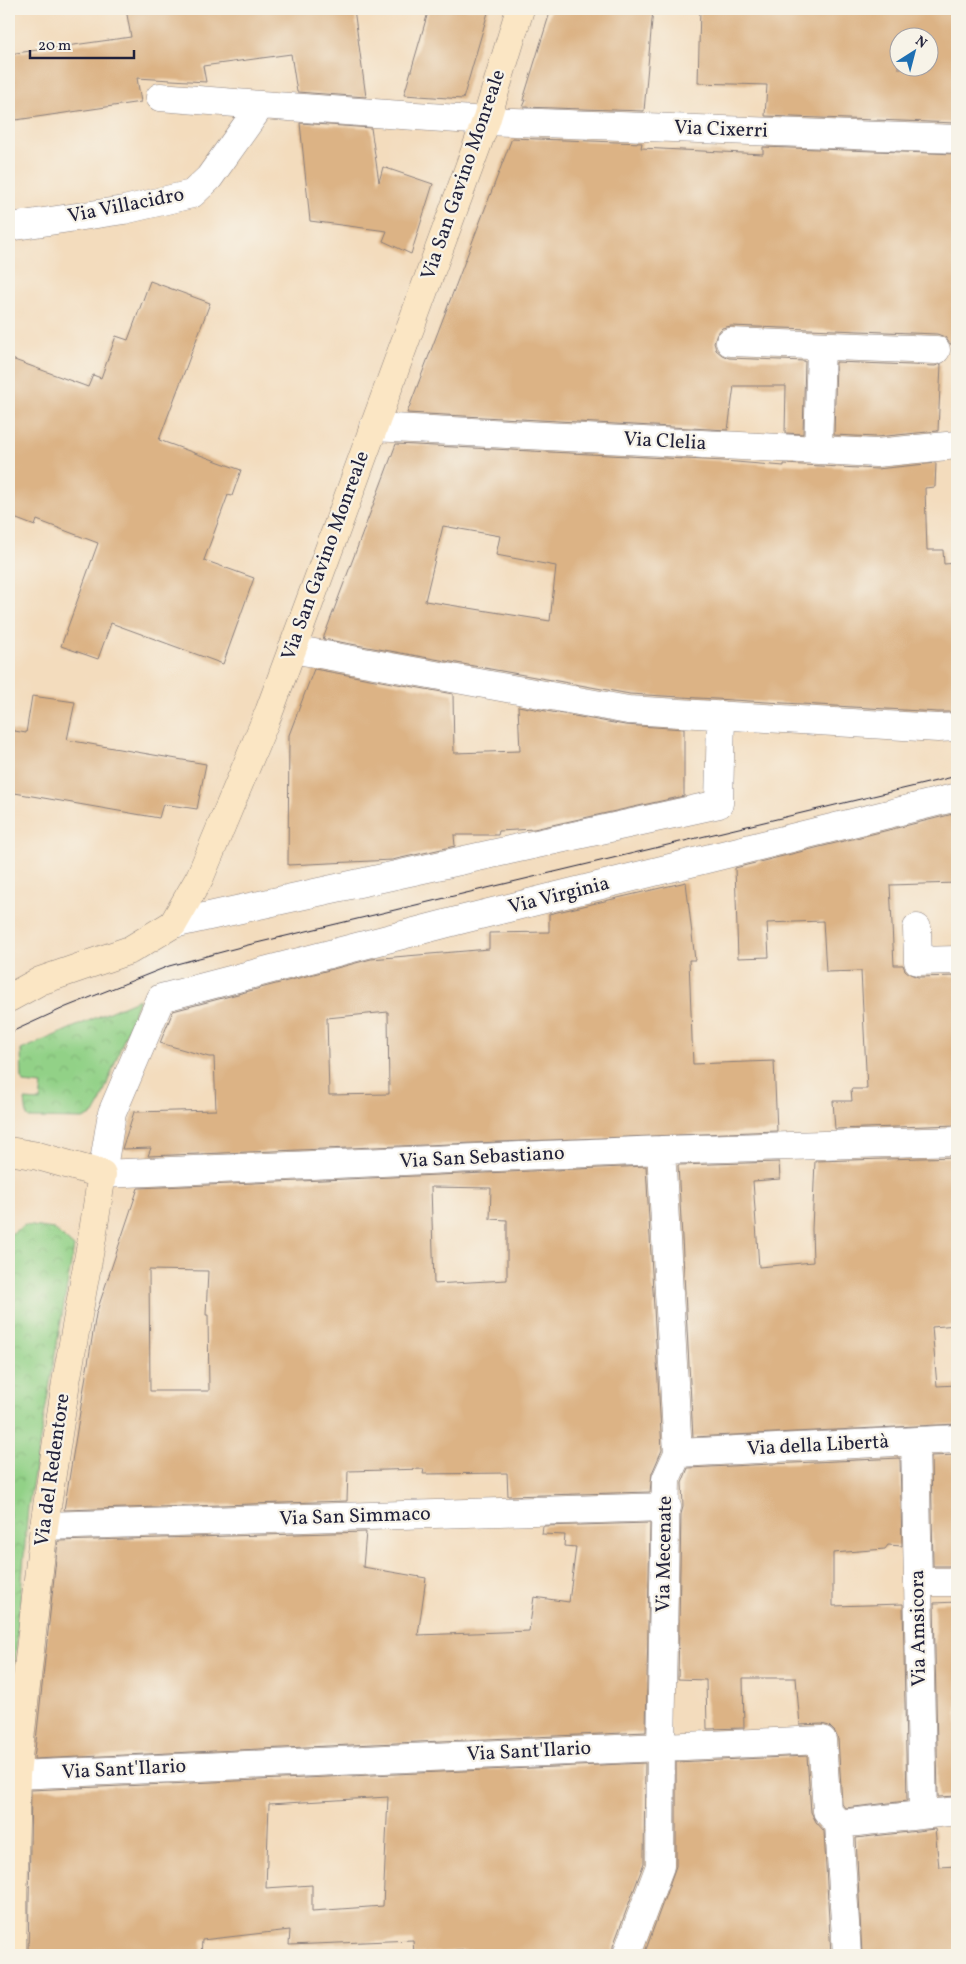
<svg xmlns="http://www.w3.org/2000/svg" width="966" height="1964" font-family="Vollkorn,serif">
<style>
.park{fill:url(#park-crowns);stroke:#5a7a61}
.building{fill:#dcb385;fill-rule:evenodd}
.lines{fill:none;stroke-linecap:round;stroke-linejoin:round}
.street-casing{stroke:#8a7f7c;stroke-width:29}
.secondary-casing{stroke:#8a7f7c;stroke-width:29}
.street{stroke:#fff;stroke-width:28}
.secondary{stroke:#fbe6c4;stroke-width:28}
.tram{stroke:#22223b;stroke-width:1}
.labels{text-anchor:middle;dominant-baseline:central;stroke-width:4.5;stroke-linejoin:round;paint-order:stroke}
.street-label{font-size:20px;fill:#22223b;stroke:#f7f3e8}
</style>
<defs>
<pattern id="park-crowns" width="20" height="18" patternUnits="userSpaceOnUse" patternTransform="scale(1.25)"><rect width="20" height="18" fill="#92d187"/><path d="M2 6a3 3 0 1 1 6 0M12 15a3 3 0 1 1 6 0" fill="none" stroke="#7eb375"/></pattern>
</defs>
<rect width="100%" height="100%" fill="#f7f3e8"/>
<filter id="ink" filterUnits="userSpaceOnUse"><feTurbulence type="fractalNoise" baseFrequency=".02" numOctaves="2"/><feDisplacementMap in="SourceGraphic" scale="10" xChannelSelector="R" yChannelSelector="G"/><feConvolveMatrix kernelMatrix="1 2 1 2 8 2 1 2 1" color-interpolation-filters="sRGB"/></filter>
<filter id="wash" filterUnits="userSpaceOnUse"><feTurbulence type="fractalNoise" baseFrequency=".0096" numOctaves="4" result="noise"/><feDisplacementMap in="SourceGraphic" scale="20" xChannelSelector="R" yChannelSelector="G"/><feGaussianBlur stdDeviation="1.12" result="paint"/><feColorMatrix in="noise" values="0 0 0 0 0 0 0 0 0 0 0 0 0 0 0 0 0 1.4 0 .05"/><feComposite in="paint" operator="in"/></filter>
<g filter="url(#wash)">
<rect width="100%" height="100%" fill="#f3dcbd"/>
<!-- park -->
<path class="park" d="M 139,999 L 99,1105 L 94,1114 L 83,1119 L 29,1118 L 27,1116 L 25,1100 L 40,1101 L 42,1085 L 24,1083 L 22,1078 L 21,1050 Z
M 25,1225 L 54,1229 L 74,1247 L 28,1508 L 9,1735 L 9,1235 Z"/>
<g id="blocks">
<!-- building -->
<path class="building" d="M 126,9 L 354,9 L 366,97 L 297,92 L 291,54 L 203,66 L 206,82 L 137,78 L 141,102 L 16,120 L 14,109 L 9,110 L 9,54 L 131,37 Z
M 429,9 L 489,9 L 463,99 L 404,95 Z
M 551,9 L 653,9 L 644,111 L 523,107 L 526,100 L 523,100 Z
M 700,9 L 957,9 L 957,123 L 765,116 L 767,85 L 698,83 ZM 898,38 L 928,38 L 928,68 L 898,68 Z
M 300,123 L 371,128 L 379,182 L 383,167 L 433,184 L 411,254 L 383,241 L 387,231 L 310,221 Z
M 512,138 L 642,143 L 641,148 L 763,154 L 763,147 L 957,154 L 957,344 L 950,344 L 945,337 L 937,334 L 731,326 L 722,328 L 717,334 L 714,342 L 716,350 L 722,355 L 729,358 L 805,361 L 803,434 L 785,433 L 786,386 L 734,386 L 728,430 L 407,413 Z
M 150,281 L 210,303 L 159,440 L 241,470 L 232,496 L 228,495 L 204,560 L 254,578 L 223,664 L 111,623 L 98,659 L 61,646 L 98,543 L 37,520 L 35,526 L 9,516 L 9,358 L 88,387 L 93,375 L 101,378 L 116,336 L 128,340 Z
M 836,362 L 935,366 L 941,364 L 938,431 L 876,437 L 834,435 Z
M 396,444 L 724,461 L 784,466 L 784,464 L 877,469 L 936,463 L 935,487 L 925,488 L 927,550 L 943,550 L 944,564 L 957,563 L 957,712 L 938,712 L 630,694 L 323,639 ZM 443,526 L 500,536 L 496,555 L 556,566 L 550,621 L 425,601 Z
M 314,669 L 453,694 L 454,753 L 520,751 L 518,706 L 625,725 L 684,729 L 684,796 L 534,829 L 499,831 L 498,835 L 454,835 L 455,846 L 392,860 L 288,865 L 289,735 Z
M 32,696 L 75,702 L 67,740 L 206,764 L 197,809 L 163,804 L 159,818 L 9,792 L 9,730 L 26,733 Z
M 957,813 L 957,883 L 890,885 L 894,965 L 903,965 L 905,970 L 910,974 L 918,977 L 957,976 L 957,1125 L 835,1129 L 833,1101 L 852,1101 L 851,1089 L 867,1089 L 861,971 L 826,972 L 823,921 L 767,923 L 769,957 L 738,958 L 735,868 Z
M 686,882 L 695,960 L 689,960 L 693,1064 L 774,1061 L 777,1131 L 148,1156 L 151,1148 L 122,1149 L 134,1112 L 216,1110 L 214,1057 L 209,1057 L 160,1043 L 173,1011 L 371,959 L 489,949 L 489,933 L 549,932 L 549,914 ZM 388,1012 L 389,1094 L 329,1095 L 327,1018 Z
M 957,1157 L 957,1325 L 932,1327 L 937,1386 L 957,1385 L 957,1424 L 693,1437 L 678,1165 L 779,1162 L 780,1179 L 753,1181 L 759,1267 L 813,1262 L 812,1229 L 815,1161 Z
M 646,1166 L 662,1450 L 652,1473 L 650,1492 L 508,1496 L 507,1473 L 423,1474 L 424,1469 L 348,1471 L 347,1501 L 64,1510 L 96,1314 L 138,1188 ZM 431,1187 L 491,1188 L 490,1219 L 507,1220 L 507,1280 L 434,1284 ZM 149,1270 L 208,1271 L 206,1315 L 208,1315 L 209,1391 L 150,1391 Z
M 957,1455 L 957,1566 L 933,1566 L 931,1456 Z
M 900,1458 L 902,1546 L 888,1545 L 885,1549 L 833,1553 L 833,1606 L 903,1604 L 907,1801 L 845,1808 L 842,1804 L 838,1739 L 835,1732 L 829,1726 L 822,1724 L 800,1725 L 796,1678 L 743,1678 L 744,1728 L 707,1729 L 706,1680 L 678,1679 L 681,1514 L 683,1507 L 682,1483 L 688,1468 Z
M 650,1523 L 646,1732 L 34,1759 L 58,1541 L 366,1532 L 363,1567 L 426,1578 L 418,1635 L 529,1631 L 534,1597 L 569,1602 L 576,1547 L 564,1546 L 565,1535 L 542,1534 L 543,1526 Z
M 952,1598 L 957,1598 L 957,1796 L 938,1797 L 934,1603 L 957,1602 Z
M 807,1756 L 811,1812 L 816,1822 L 824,1831 L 831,1955 L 644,1955 L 676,1866 L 676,1762 Z
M 645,1763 L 644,1863 L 613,1946 L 613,1955 L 472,1955 L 471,1950 L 414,1954 L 413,1940 L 289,1945 L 290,1930 L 202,1940 L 201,1955 L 28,1955 L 31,1790 ZM 388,1797 L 383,1906 L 312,1911 L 312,1885 L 266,1888 L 269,1804 Z
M 935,1829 L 939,1867 L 957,1866 L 957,1955 L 862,1955 L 856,1838 Z"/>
</g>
</g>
<g filter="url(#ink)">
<use href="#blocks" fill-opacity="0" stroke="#8a7f7c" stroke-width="1"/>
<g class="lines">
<defs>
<path id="street" d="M 160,97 L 261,105
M 9,227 L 124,210 L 192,194 L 209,178 L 261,105 L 486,121 L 957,139
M 730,342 L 936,350
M 373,427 L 876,453 L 957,445
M 818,450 L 821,346
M 292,649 L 628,710 L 938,728 L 957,727
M 957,797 L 460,920 L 161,998 L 112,1113 L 102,1174 L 661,1150 L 957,1141
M 173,924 L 719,804 L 721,715
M 917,928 L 918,961 L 957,960
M 915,1442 L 923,1813
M 678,1453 L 957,1439
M 44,1526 L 667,1507
M 918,1582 L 957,1582
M 16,1775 L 822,1740 L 827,1811 L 839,1824 L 847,1955
M 839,1824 L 957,1811
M 629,1955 L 628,1951 L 660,1866 L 661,1747 L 666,1479 L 678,1453 L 661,1150"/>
<path id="secondary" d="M 9,998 L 40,981 L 130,950 L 173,924 L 200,877 L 269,712 L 321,571 L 486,121 L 520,9
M 9,1151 L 38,1156 L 102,1174 L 92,1238 L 66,1382 L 44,1526 L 16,1775 L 12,1955"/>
</defs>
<!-- street casing -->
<use href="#street" class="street-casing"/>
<!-- secondary casing -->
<use href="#secondary" class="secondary-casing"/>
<!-- street -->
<use href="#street" class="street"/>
<!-- secondary -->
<use href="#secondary" class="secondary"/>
<!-- tram -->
<path class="tram" d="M 9,1033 L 66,1007 L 169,966 L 248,945 L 957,776"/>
</g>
</g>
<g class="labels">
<!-- street labels -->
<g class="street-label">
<text transform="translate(721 130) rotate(2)">Via Cixerri</text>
<text transform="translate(464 175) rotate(-71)">Via San Gavino Monreale</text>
<text transform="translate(126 206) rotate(-11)">Via Villacidro</text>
<text transform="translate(665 442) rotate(3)">Via Clelia</text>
<text transform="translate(326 556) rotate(-70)">Via San Gavino Monreale</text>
<text transform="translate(559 896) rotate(-14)">Via Virginia</text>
<text transform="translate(482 1158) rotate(-3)">Via San Sebastiano</text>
<text transform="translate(818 1446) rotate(-3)">Via della Libertà</text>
<text transform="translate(53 1470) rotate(-82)">Via del Redentore</text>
<text transform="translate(355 1517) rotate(-2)">Via San Simmaco</text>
<text transform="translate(665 1554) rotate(-89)">Via Mecenate</text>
<text transform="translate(919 1628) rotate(-91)">Via Amsicora</text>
<text transform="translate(529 1752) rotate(-3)">Via Sant'Ilario</text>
<text transform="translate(124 1770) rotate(-3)">Via Sant'Ilario</text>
</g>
</g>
<!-- margin -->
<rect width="966" height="1964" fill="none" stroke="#f7f3e8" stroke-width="30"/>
<!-- north arrow -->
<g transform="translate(914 52) rotate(36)"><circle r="24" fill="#f7f3e8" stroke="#a29fa3"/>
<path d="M0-4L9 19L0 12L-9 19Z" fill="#1f6fb2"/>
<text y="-8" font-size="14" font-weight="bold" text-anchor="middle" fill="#22223b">N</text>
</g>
<!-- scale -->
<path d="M30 50v8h104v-8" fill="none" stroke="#22223b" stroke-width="2.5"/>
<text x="38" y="50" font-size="15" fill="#22223b" stroke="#f7f3e8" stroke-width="4" paint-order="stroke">20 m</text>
</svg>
